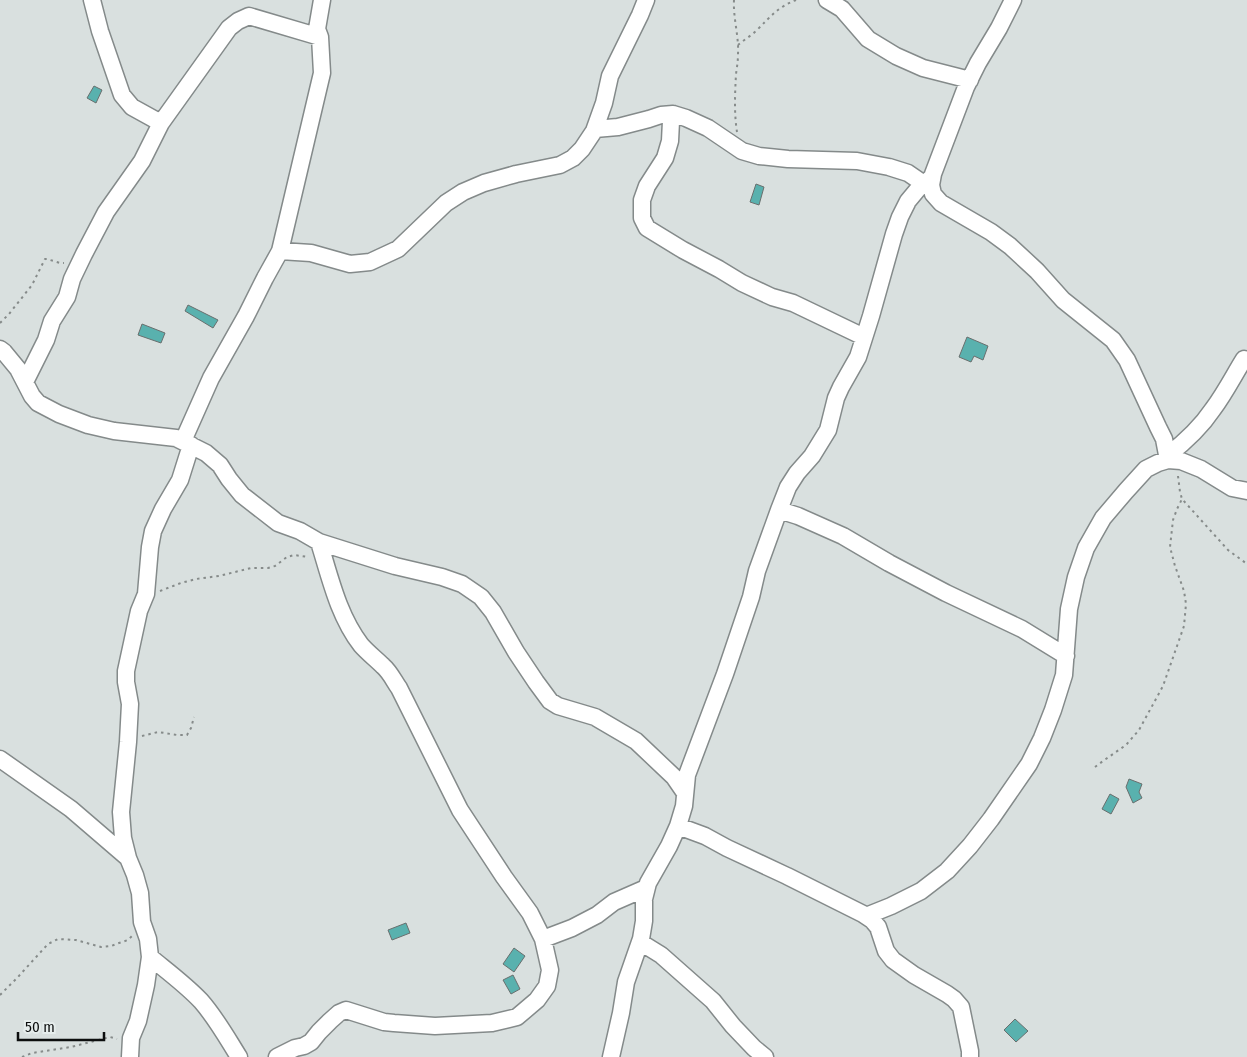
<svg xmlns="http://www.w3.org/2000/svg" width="1247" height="1057" font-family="'Fira Sans Condensed',sans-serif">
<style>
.building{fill:#59b1ae;stroke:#696f6e}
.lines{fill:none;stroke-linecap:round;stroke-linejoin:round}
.minor-casing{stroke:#848a8a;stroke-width:19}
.path{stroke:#868b8a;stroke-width:2;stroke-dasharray:2.5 4;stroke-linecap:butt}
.minor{stroke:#fff;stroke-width:16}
</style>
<rect width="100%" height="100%" fill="#d9e0df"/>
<!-- building -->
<path class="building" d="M 94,86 L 102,90 L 96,103 L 87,98 Z
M 756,184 L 764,187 L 759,205 L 750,202 Z
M 188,305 L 218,320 L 213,328 L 185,311 Z
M 142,324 L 165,333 L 161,343 L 138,335 Z
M 967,337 L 988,346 L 983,360 L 974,356 L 971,362 L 959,357 Z
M 1129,779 L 1142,784 L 1139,792 L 1142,798 L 1133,803 L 1126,787 Z
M 1110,794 L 1119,799 L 1111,814 L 1102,809 Z
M 406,923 L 410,933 L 392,940 L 388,930 Z
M 514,948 L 525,956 L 514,972 L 503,964 Z
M 513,975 L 520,989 L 511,994 L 503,980 Z
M 1015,1019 L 1028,1031 L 1016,1042 L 1004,1030 Z"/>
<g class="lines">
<defs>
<path id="minor" d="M 92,0 L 100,31 L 122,95 L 132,107 L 161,123
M 827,0 L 842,9 L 868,39 L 896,56 L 923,68 L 970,80
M 1013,0 L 999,28 L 978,63 L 966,87 L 933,174 L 931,185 L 933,194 L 941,203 L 991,232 L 1010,246 L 1037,271 L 1063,300 L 1113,340 L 1127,360 L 1158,427 L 1164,439 L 1168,460
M 673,114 L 671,121 L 670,141 L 665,158 L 647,186 L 642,200 L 642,218 L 647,228 L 683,250 L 719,269 L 742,283 L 772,297 L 793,303 L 864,337
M 595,129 L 618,127 L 649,119 L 661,115 L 673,114 L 686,118 L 708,128 L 742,151 L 759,156 L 788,159 L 857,161 L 889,167 L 908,173 L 924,184
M 280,251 L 311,253 L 350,264 L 370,262 L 398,249 L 446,203 L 463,192 L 484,183 L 516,174 L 560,165 L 573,158 L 582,149 L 594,131 L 604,103 L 610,76 L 640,15 L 646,0
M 0,349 L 4,352 L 18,369 L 32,396 L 38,403 L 59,414 L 88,425 L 114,431 L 176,438 L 206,453 L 220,465 L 229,479 L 242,495 L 278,523 L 300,531 L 319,542 L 395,566 L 442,577 L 462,584 L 481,597 L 493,612 L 516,652 L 536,682 L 550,701 L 558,706 L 595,717 L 636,741 L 674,777 L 685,793
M 25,382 L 46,340 L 52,321 L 67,297 L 72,279 L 84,254 L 106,212 L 142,161 L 161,123 L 229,28 L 238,21 L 249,16 L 320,37
M 183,441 L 211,378 L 246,316 L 265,278 L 280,251 L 322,73 L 320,37 L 317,29 L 322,0
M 191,445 L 180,480 L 163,509 L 153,531 L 150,547 L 146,594 L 139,611 L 126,671 L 126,682 L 130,704 L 128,742 L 121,812 L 123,838 L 128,858 L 135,875 L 140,893 L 142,922 L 148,939 L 150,957 C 167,971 186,985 201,1001 C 216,1018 227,1038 239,1057
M 1167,456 C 1185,442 1201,427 1213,409 C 1225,393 1234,375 1244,359
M 779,510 L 798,516 L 843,536 L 889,563 L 946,593 L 1022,629 L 1066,656
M 0,759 L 71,809 L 128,858
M 678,826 L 705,836 L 727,848 L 787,876 L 863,914 L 872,920 L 878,927 L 886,951 L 893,960 L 914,975 L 947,994 L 954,999 L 961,1007 L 970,1051 L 970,1057
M 866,916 L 891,906 L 921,891 L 947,871 L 970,846 L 991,819 L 1029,764 L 1042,738 L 1053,710 L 1064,675 L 1069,609 L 1076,577 L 1086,548 L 1103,518 L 1126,491 L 1146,469 L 1158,463 L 1168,460 L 1181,461 L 1201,469 L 1232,488 L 1247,491
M 543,939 L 572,928 L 597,915 L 614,902 L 646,888
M 640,942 L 661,955 L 713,1001 L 733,1026 L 754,1048 L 765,1057
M 130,1057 L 131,1038 L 138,1021 L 146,985 L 150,957
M 277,1057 L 295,1048 L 304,1046 L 311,1042 L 319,1032 L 330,1021 L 339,1013 L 346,1010 L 384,1022 L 394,1023 L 435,1026 L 492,1023 L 517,1017 L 537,1000 L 547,986 L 550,970 L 543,939 L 530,913 L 504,877 L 460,810 L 399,688 C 394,681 390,672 383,666 C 376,659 368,653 361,645 C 338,615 330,577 319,542
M 611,1057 L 621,1013 L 626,982 L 641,939 L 644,921 L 644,899 L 648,883 L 669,846 L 678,826 L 684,806 L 687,775 L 725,674 L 751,597 L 757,571 L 779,510 L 788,487 L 797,473 L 812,456 L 828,430 L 836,398 L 841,387 L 858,357 L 871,316 L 894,234 L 900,217 L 908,201 L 918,189 L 932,177"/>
</defs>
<!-- minor casing -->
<use href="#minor" class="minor-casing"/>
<!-- path -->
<path class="path" d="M 734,0 C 733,18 739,36 738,54 C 738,61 737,67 736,74 C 735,93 734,113 737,132
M 738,45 C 744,40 752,35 757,30 C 771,16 778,7 796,0
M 0,323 L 9,314 L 32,285 L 45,259 L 47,259 L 60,263 L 64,263
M 1178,476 L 1180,492 L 1182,499 L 1228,550 L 1247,564
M 160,591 L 181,583 L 196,579 L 219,576 L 251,568 L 268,568 L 275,566 L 287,557 L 294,555 L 308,557
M 142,736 L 158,732 L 177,735 L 187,735 L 191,728 L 194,717
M 1095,767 L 1103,761 L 1126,745 L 1139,730 L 1163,686 L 1184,626 L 1186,604 L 1184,591 L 1175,566 L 1170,547 L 1173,520 L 1177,509 L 1182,499
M 0,995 L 17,978 L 48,944 L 58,939 L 76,940 L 101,947 L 111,946 L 119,943 L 128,940 L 133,935
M 22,1057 L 32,1053 L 71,1047 L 110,1037 L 117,1039"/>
<!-- minor -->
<use href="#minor" class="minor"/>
</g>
<!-- scale -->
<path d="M18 1032v8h86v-8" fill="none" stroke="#0c0e0e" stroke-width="2.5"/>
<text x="25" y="1032" font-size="15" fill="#0c0e0e" stroke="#e6edec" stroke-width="4" paint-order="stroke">50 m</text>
</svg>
